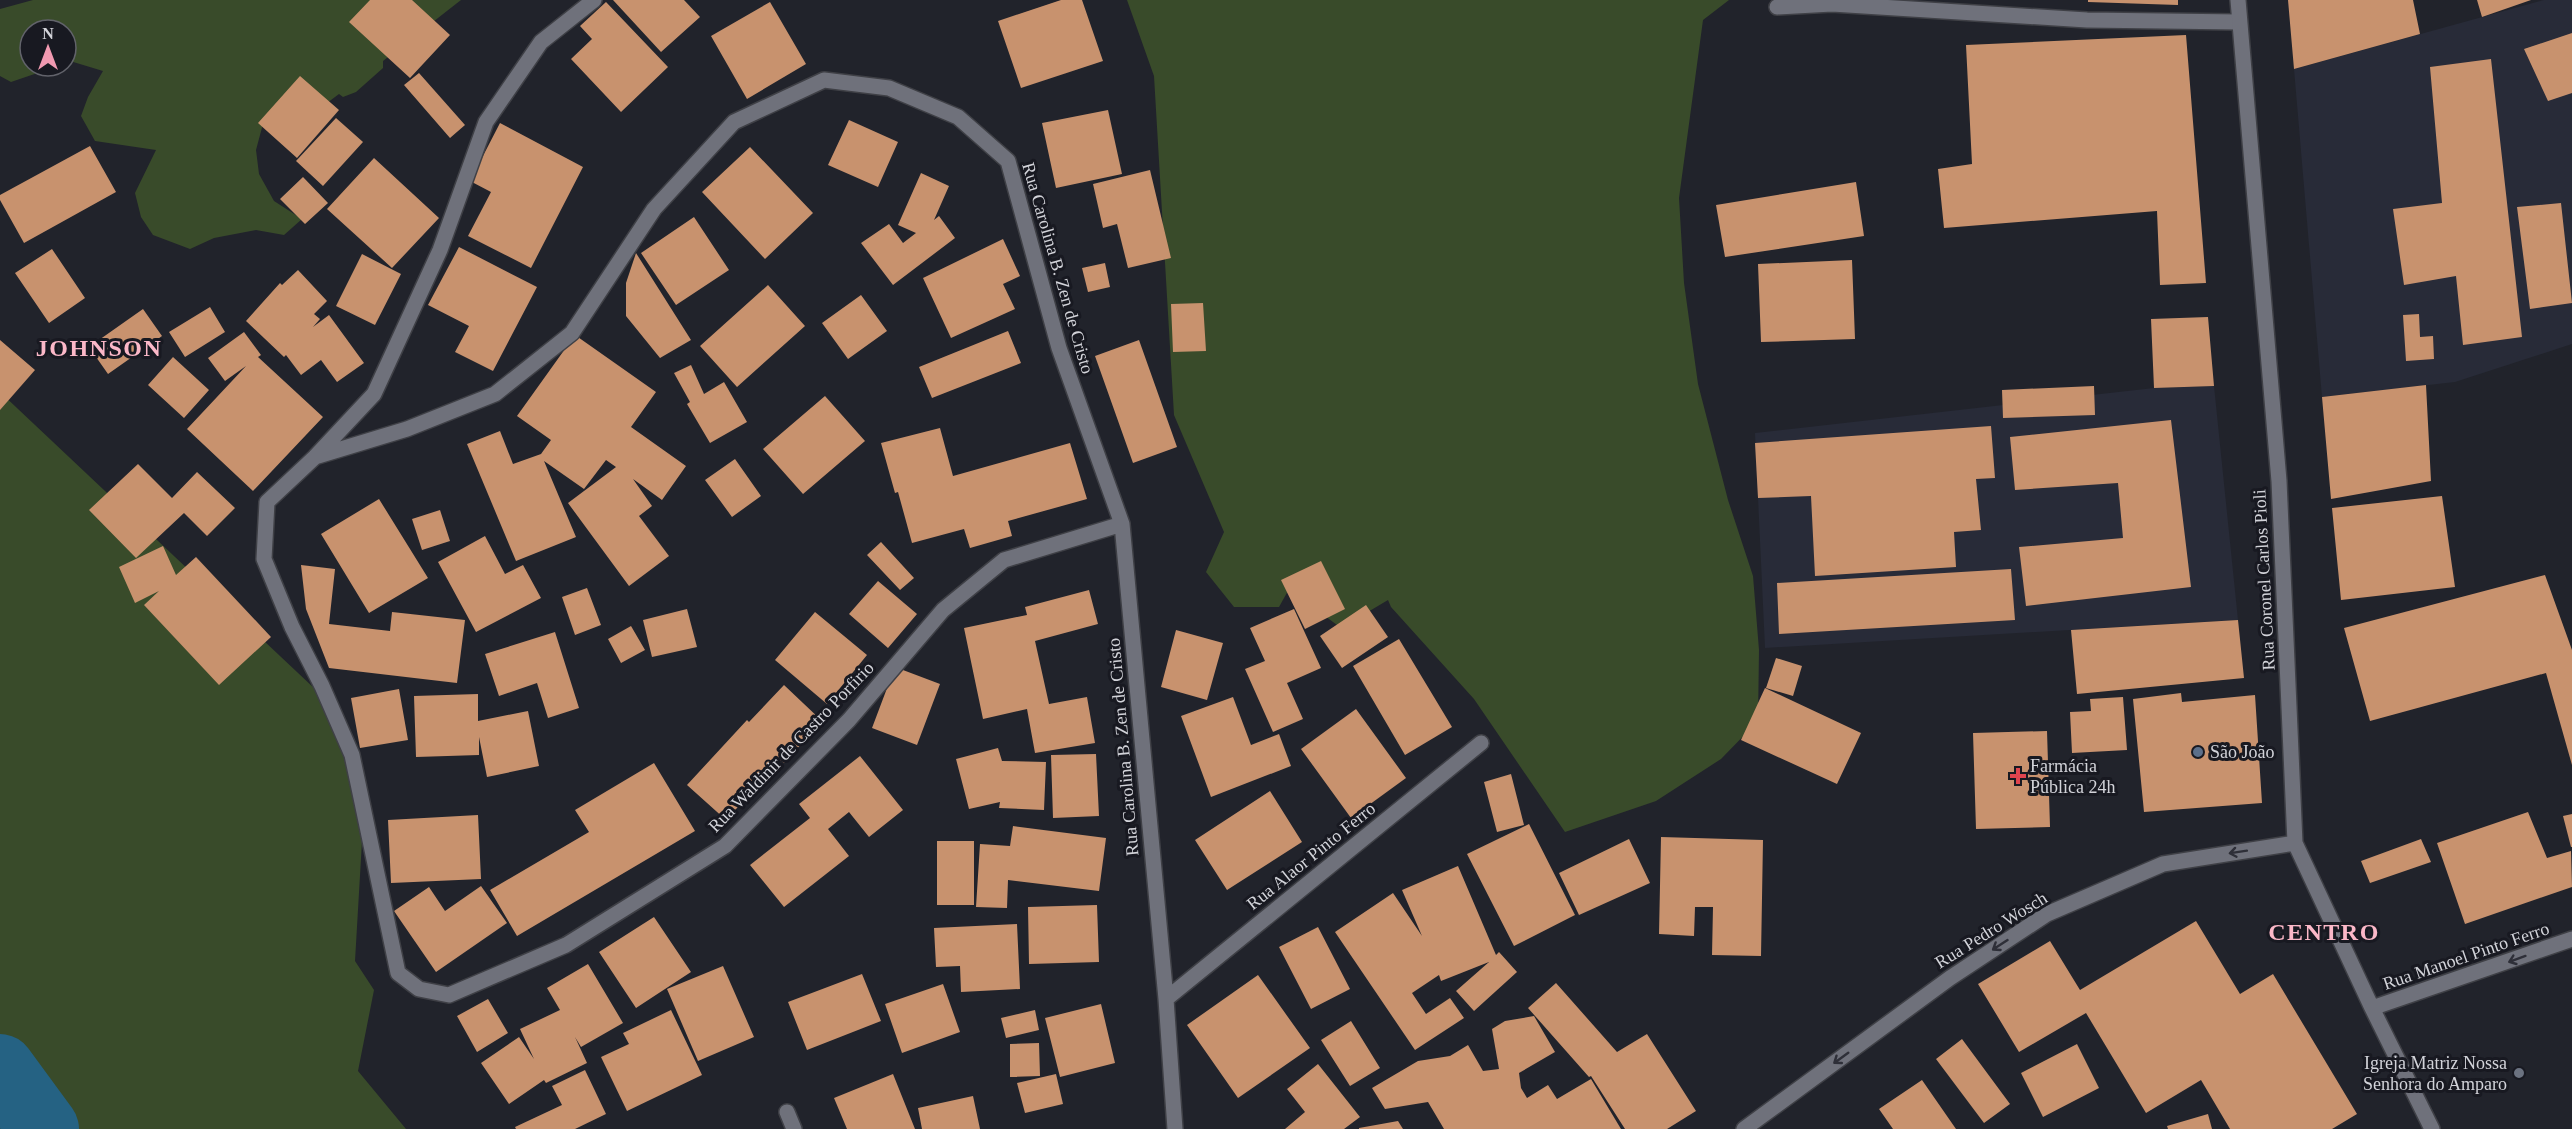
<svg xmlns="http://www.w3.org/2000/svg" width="2572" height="1129" font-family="Georgia,serif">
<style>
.built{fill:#282b38}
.green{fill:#394b2a}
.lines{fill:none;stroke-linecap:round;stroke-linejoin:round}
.river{stroke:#256283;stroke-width:70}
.building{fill:#c8926e}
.street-casing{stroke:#3f4046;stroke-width:18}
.secondary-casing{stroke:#3f4046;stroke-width:18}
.street{stroke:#6f717b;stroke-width:15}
.secondary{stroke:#6f717b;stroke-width:15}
.oneway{stroke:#2e2f38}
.service-dot{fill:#5c6f8a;stroke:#181921;stroke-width:2}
.health-dot{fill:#e0444e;stroke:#181921;stroke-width:2}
.worship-dot{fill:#6b7280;stroke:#181921;stroke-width:2}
.labels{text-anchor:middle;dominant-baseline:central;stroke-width:6;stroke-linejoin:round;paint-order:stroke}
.street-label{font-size:18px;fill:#d2d3d9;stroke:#181921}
.poi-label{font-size:18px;fill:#d2d3d9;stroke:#181921;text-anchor:start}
.district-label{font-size:24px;font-weight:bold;letter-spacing:1.5px;fill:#fbb8c8;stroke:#181921}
</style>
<rect width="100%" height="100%" fill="#21232b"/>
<!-- built -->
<path class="built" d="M 2544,0 L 2572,0 L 2572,344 L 2455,382 L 2322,397 L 2294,69 Z
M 2214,386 L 2238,620 L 1765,648 L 1755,433 L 2154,388 Z"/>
<!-- green -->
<path class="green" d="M 33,0 L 461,0 L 383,61 L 383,68 L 356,92 L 343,97 L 339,94 L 311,115 L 264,120 L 256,150 L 259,174 L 274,201 L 302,219 L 284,235 L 256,230 L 214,238 L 190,249 L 153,235 L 141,217 L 135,193 L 156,150 L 95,141 L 81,116 L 88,97 L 103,71 L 70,61 L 66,62 L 66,30 L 30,30 L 30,66 L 58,66 L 11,82 L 0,76 L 0,9 Z
M 1127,0 L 1729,0 L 1703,20 L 1679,198 L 1684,283 L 1698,384 L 1728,500 L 1753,576 L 1759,650 L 1758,721 L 1721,759 L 1656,801 L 1565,832 L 1474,699 L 1391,607 L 1388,600 L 1341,628 L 1289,589 L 1279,607 L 1234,607 L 1206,572 L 1224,532 L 1174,415 L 1154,76 Z
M 0,392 L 332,705 L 363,824 L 355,961 L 374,990 L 358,1071 L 406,1129 L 0,1129 Z"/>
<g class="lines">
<!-- river -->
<path class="river" d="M 0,1069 L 44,1129"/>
</g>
<!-- building -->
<path class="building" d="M 370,0 L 412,0 L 450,35 L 410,78 L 349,22 Z
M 613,0 L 684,0 L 700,17 L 661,52 Z
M 1061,0 L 1082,0 L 1103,61 L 1021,88 L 998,21 Z
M 2088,0 L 2178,0 L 2178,5 L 2088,2 Z
M 2288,0 L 2413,0 L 2420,34 L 2294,69 Z
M 2477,0 L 2531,0 L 2482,17 Z
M 606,2 L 668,67 L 621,112 L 571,59 L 592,39 L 580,26 Z
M 770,2 L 806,64 L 747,99 L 711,36 Z
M 2572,33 L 2572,93 L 2548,101 L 2524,49 Z
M 2186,35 L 2206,283 L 2160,285 L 2157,211 L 1944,228 L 1938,169 L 1972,164 L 1966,45 Z
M 2491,59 L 2522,337 L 2463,345 L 2456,276 L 2404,285 L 2393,209 L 2442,203 L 2430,67 Z
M 419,73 L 465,125 L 450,138 L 404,85 Z
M 300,76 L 339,110 L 297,158 L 258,123 Z
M 1108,110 L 1122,174 L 1056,188 L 1042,123 Z
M 336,118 L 363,142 L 323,186 L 296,161 Z
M 849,120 L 898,142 L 878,187 L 828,165 Z
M 500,123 L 583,167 L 531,268 L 468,236 L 491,192 L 470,181 Z
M 90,146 L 116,192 L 24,243 L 0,200 L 0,195 Z
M 750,147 L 813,213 L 765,259 L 702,192 Z
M 374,158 L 439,218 L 392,268 L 327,209 Z
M 1150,170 L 1171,258 L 1128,268 L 1117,224 L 1103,228 L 1093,184 Z
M 921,173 L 949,186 L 934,220 L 939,216 L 955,238 L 893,285 L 861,243 L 889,224 L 903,243 L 916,233 L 898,225 Z
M 303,177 L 328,203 L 305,224 L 280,199 Z
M 1856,182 L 1864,236 L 1725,257 L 1716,205 Z
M 2561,203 L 2572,303 L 2530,309 L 2517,207 Z
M 694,217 L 729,270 L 676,305 L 641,253 Z
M 1003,239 L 1020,276 L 1003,284 L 1015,309 L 951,338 L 923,278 Z
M 459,247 L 537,287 L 493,371 L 455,352 L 469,326 L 428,305 Z
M 52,249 L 85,298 L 49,323 L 15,273 Z
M 636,253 L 691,340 L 660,358 L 626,316 L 626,283 Z
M 362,254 L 401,274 L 375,325 L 336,306 Z
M 1852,260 L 1855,339 L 1761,342 L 1758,264 Z
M 1105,263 L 1110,287 L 1088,292 L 1082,268 Z
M 298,270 L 327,301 L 314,314 L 320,319 L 313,327 L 329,315 L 364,363 L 337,382 L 321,360 L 301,375 L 286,355 L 284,357 L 246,321 L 280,283 L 282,285 Z
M 768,285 L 805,326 L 737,387 L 700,346 Z
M 861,295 L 887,331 L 848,359 L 822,323 Z
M 1203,303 L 1206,351 L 1173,352 L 1171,304 Z
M 210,307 L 225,332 L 185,357 L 169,332 Z
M 143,309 L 162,336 L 108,374 L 89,347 Z
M 2419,314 L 2420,337 L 2433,336 L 2434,359 L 2406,361 L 2403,315 Z
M 2208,317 L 2214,386 L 2154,388 L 2151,319 Z
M 1008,331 L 1021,363 L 932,398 L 919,367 Z
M 244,332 L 261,355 L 258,357 L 323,417 L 253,491 L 187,429 L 246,366 L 225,381 L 208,358 Z
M 575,335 L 656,392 L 631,427 L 686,466 L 662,500 L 633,479 L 652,506 L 639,516 L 669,556 L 629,586 L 568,503 L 616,467 L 606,460 L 584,489 L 544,461 L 576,537 L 516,561 L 467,444 L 500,431 L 513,464 L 541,454 L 551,440 L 517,416 Z
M 0,340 L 35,370 L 0,410 Z
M 1139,340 L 1177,447 L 1133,463 L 1095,356 Z
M 173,357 L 209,390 L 184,418 L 148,385 Z
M 691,365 L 704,394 L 724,382 L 747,422 L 710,443 L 687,404 L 690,402 L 674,373 Z
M 2426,385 L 2431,481 L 2331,499 L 2322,397 Z
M 2094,386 L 2095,415 L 2003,418 L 2002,390 Z
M 825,396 L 865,441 L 803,494 L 763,449 Z
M 2171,420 L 2191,587 L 2026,606 L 2019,547 L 2123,538 L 2118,483 L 2015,490 L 2010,437 Z
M 1991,426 L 1995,478 L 1976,479 L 1981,530 L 1954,532 L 1956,567 L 1815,576 L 1811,496 L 1758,498 L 1755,443 Z
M 940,428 L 953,476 L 1070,443 L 1087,499 L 1008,521 L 1012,536 L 970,548 L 964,529 L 912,543 L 898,492 L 895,493 L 881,443 Z
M 735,459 L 761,496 L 732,517 L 705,480 Z
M 138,464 L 172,498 L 197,472 L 235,508 L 207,536 L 184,513 L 136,558 L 89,510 Z
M 2442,496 L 2455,587 L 2341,600 L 2332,508 Z
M 379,499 L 428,578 L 369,613 L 321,534 Z
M 440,510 L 450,541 L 422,550 L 412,519 Z
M 485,536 L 505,574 L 523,565 L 541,598 L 476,632 L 438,562 Z
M 881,542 L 914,578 L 900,590 L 867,555 Z
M 163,546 L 176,575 L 196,557 L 271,637 L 219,685 L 144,605 L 159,591 L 135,603 L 119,567 Z
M 1321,561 L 1345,609 L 1305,629 L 1281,580 Z
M 301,565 L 335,569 L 329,624 L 390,631 L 392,612 L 465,620 L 457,683 L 329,668 L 306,609 Z
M 2011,569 L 2015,620 L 1779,634 L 1777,583 Z
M 2545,575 L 2572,650 L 2572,765 L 2546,673 L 2370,721 L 2344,628 Z
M 878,581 L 917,614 L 888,648 L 849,614 Z
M 587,588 L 601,625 L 575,635 L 562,597 Z
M 1089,590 L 1098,624 L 1035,641 L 1049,704 L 1087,697 L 1095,743 L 1035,753 L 1027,709 L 983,719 L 964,628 L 1027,615 L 1025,607 Z
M 1366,605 L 1388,637 L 1342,668 L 1320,636 Z
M 687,609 L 697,647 L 652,657 L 643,620 Z
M 1294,609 L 1321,668 L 1287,683 L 1303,719 L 1273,732 L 1245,669 L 1265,661 L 1250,628 Z
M 815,612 L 867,655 L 827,704 L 775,660 Z
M 2238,620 L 2244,678 L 2077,694 L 2071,630 Z
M 631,626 L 645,650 L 621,663 L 608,639 Z
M 1176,630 L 1223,643 L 1207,700 L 1161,687 Z
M 555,632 L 579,708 L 548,718 L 537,683 L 499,696 L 485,654 Z
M 1399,639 L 1452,727 L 1405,755 L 1353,666 Z
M 1776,658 L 1802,666 L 1793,696 L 1766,688 Z
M 895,667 L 940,684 L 917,745 L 872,728 Z
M 784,685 L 822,721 L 784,763 L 781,760 L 726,820 L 687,785 L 747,720 L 749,722 Z
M 1765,688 L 1861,733 L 1837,784 L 1741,740 Z
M 399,689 L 408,740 L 360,748 L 351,698 Z
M 2181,693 L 2182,702 L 2255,695 L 2262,803 L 2144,812 L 2133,699 Z
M 478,694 L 478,721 L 528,711 L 539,766 L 487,777 L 479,737 L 479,755 L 416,757 L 414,696 Z
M 1233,697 L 1251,745 L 1279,734 L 1291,766 L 1211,797 L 1181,716 Z
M 2123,697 L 2127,750 L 2072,753 L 2070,712 L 2091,711 L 2090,699 Z
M 1356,709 L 1406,778 L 1351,818 L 1301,749 Z
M 2047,731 L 2050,827 L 1976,829 L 1973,733 Z
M 998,748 L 1002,761 L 1046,762 L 1044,810 L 999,808 L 1000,802 L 969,809 L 956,759 Z
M 1096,754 L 1099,816 L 1053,818 L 1051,755 Z
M 860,756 L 903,810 L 869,837 L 849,812 L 828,829 L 849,856 L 784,907 L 750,865 L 810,818 L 799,804 Z
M 654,763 L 695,831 L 517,936 L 490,890 L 589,832 L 575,810 Z
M 1511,774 L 1524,825 L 1497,832 L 1484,782 Z
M 1270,791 L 1302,842 L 1227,890 L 1195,840 Z
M 2528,812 L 2547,858 L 2571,851 L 2572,887 L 2465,924 L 2437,843 Z
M 2572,814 L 2572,847 L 2571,847 L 2563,816 Z
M 478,815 L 481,879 L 391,883 L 388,820 Z
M 1529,824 L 1575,915 L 1514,946 L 1467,854 Z
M 1013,826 L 1106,838 L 1099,891 L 1008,880 L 1007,908 L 976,907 L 980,844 L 1010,846 Z
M 1661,837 L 1763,840 L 1761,956 L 1712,955 L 1713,907 L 1695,907 L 1694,936 L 1659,934 Z
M 1629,839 L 1650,883 L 1579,915 L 1559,873 Z
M 2421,839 L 2431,862 L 2370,883 L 2361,861 Z
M 937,841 L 974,841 L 974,905 L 937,905 Z
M 1458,866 L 1496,955 L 1499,952 L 1517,972 L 1474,1011 L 1456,991 L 1489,962 L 1441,981 L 1439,975 L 1412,993 L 1426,1014 L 1450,998 L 1464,1018 L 1415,1050 L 1335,932 L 1393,893 L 1422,936 L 1402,890 Z
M 481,886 L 507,923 L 436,972 L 394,911 L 429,887 L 445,911 Z
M 1097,905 L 1099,962 L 1029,964 L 1028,907 Z
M 654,917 L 691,972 L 636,1008 L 599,952 Z
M 2196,921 L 2240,994 L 2273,974 L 2357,1114 L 2332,1129 L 2230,1129 L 2201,1080 L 2146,1113 L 2086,1013 L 2019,1052 L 1978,984 L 2050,941 L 2080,990 Z
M 1017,924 L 1020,989 L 961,992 L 960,966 L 936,967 L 934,928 Z
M 1318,927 L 1350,989 L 1311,1009 L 1279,947 Z
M 588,964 L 623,1023 L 581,1047 L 575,1037 L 587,1063 L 546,1083 L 544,1080 L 509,1104 L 481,1063 L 519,1037 L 534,1059 L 520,1029 L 560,1010 L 547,988 Z
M 723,966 L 754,1037 L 698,1061 L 667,989 Z
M 862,974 L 881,1021 L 807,1050 L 788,1002 Z
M 1258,975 L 1310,1048 L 1238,1098 L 1187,1025 Z
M 1556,983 L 1617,1052 L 1647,1034 L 1696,1111 L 1667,1129 L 1625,1129 L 1591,1076 L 1589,1077 L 1528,1008 Z
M 943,984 L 960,1032 L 902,1053 L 885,1004 Z
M 488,999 L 508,1033 L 477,1052 L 457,1016 Z
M 1101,1004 L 1115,1063 L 1060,1077 L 1045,1018 Z
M 671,1010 L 702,1075 L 627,1111 L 601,1057 L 629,1044 L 623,1033 Z
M 1035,1010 L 1039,1030 L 1006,1038 L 1001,1018 Z
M 1534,1016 L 1555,1052 L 1519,1073 L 1521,1088 L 1527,1098 L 1548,1085 L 1557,1099 L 1591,1079 L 1621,1129 L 1444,1129 L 1428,1102 L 1385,1109 L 1372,1088 L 1418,1061 L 1450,1056 L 1468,1045 L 1483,1071 L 1499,1069 L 1492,1029 L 1505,1021 Z
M 1351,1021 L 1380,1068 L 1350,1086 L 1321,1040 Z
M 1962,1039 L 2010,1104 L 1984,1123 L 1936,1059 Z
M 1039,1043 L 1040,1076 L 1010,1077 L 1010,1044 Z
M 2077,1044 L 2099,1088 L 2043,1117 L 2021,1073 Z
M 1318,1064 L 1360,1117 L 1344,1129 L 1285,1129 L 1305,1112 L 1287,1089 Z
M 585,1070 L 606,1114 L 575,1129 L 516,1129 L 515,1127 L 562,1105 L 552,1086 Z
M 893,1074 L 915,1129 L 847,1129 L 834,1098 Z
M 1056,1074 L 1063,1104 L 1025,1113 L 1017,1083 Z
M 1922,1080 L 1956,1129 L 1893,1129 L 1879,1109 Z
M 973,1096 L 980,1129 L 922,1129 L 918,1108 Z
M 2208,1114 L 2212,1129 L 2168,1129 L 2167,1126 Z
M 1398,1121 L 1403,1129 L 1359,1129 L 1359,1128 Z"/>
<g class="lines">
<defs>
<path id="street" d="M 594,0 L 541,42 L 486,122 L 440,250 L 374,394 L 315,457 L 267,502 L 264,559 L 292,627 L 322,686 L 352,755 L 398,973 L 419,989 L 449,995 L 566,945 L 725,846 L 849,720 L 943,610 L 1004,560 L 1122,524
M 1777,7 L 1832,4 L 2087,20 L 2239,22
M 318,456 L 407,429 L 495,394 L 572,333 L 654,209 L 734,122 L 824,80 L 889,88 L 958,117 L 1008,161 L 1059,348 L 1122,524 L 1166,999 L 1175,1129
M 1166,999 L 1481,743
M 787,1112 L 794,1129"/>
<path id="secondary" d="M 2238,0 L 2279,481 L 2295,843 L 2372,1008 L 2432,1129
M 2372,1008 L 2572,939
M 1744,1129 L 1950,978 L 2047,914 L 2163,864 L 2295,843"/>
</defs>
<!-- street casing -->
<use href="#street" class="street-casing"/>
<!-- secondary casing -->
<use href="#secondary" class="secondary-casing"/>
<!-- street -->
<use href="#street" class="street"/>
<!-- secondary -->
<use href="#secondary" class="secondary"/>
</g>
<!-- one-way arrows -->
<defs><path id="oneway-shaft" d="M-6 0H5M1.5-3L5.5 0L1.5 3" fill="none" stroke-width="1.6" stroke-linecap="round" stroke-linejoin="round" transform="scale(1.5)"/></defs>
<g class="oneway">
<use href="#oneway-shaft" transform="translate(2238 852) rotate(171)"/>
<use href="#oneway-shaft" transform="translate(2000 945) rotate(147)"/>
<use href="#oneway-shaft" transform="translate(2517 959) rotate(160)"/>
<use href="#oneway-shaft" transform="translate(1841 1058) rotate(144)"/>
</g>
<!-- markers -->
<circle class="service-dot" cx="2198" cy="752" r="6"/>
<path class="health-dot" d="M2015 767h6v6h6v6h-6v6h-6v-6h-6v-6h6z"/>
<circle class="worship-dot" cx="2519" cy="1073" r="6"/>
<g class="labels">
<!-- street labels -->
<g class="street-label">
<text transform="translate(1058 268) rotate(74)">Rua Carolina B. Zen de Cristo</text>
<text transform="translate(2264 580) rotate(-93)">Rua Coronel Carlos Pioli</text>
<text transform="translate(791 747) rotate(-46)">Rua Waldinir de Castro Porfirio</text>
<text transform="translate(1123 747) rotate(-95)">Rua Carolina B. Zen de Cristo</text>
<text transform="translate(1311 856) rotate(-39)">Rua Alaor Pinto Ferro</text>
<text transform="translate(1991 930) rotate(-32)">Rua Pedro Wosch</text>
<text transform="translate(2466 956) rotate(-19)">Rua Manoel Pinto Ferro</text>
</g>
<!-- poi labels -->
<g class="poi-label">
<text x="2210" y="752">São João</text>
<text x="2030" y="766">Farmácia<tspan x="2030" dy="21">Pública 24h</tspan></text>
<text x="2507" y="1063" text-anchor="end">Igreja Matriz Nossa<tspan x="2507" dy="21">Senhora do Amparo</tspan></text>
</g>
<!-- district labels -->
<g class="district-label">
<text x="99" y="348">JOHNSON</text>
<text x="2324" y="932">CENTRO</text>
</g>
</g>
<!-- north arrow -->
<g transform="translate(48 48)"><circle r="28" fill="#181921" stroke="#62636b" stroke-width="1.5"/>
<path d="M0-4.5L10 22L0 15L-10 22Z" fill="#f19ab1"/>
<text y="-9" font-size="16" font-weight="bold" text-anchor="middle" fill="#d2d3d9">N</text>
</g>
</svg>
